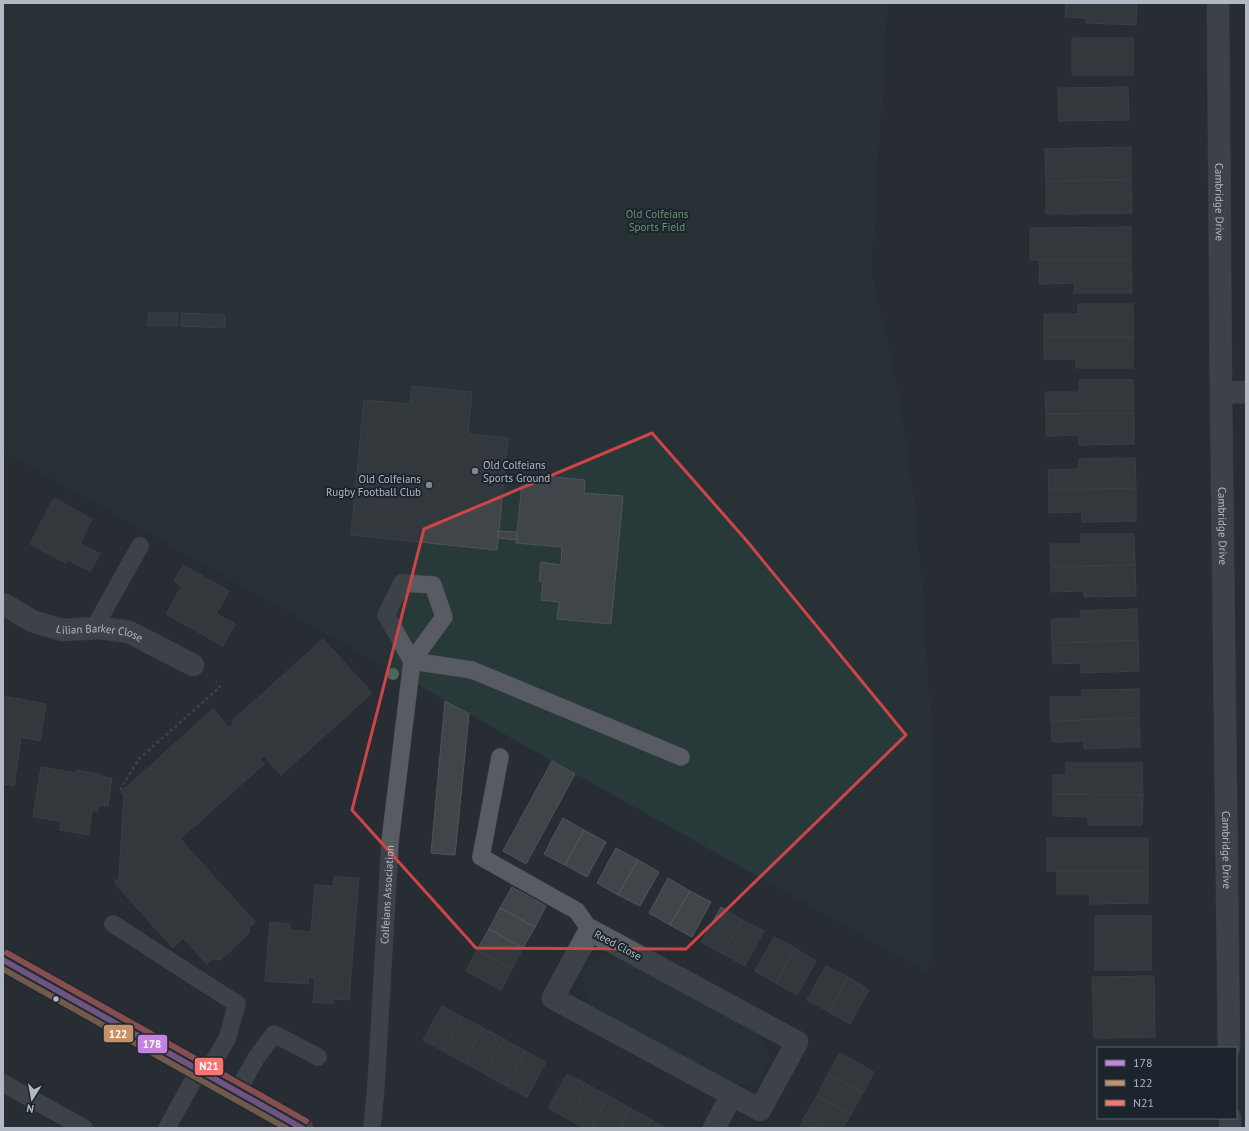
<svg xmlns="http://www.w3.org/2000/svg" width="1249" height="1131" font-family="'PT Sans',sans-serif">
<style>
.green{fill:#28393a}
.building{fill:#40454a;stroke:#50545b}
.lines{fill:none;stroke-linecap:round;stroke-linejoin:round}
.lane-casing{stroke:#46494e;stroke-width:18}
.street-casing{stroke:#46494e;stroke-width:23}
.highway-casing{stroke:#45494f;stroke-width:23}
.path{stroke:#565b5f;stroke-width:2.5;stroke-dasharray:3 3;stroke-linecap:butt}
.lane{stroke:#585c62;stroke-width:17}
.street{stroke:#585c62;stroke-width:22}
.highway{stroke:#5c5f63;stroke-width:22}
.bus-1-casing{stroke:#1c242d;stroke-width:9}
.bus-2-casing{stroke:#1c242d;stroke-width:9}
.bus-3-casing{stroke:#1c242d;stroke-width:9}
.bus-1{stroke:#c483df;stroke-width:6}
.bus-2{stroke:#c7916a;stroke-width:6}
.bus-3{stroke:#fa7571;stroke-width:6}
.tree{fill:#4d6656}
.marked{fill:none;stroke:#cf4547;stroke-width:3;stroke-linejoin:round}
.poi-dot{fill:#828892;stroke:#1c242d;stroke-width:1.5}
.bus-dot{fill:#b2b9c5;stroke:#1c242d;stroke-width:1.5}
.labels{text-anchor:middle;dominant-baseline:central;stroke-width:4;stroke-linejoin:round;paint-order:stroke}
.street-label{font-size:11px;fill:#b2b9c5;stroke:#1c242d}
.park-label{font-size:11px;fill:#6b9473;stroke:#1c242d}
.poi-label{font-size:11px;fill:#b2b9c5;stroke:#1c242d;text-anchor:start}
.line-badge{stroke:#1c242d;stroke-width:1.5}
.badge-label{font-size:11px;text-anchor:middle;font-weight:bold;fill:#fff}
</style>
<rect width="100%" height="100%" fill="#282d33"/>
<!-- green -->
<path class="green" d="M 3,3 L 888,3 L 871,273 L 887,340 L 902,415 L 913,492 L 921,572 L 933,757 L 934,934 L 928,972 L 469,714 L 3,451 Z
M 611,956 L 622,958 L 756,1032 C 783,1057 764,1092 728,1082 L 594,1008 C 573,986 581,960 611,956 Z"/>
<!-- building -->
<path class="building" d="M 1066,3 L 1137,3 L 1136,25 L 1086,23 L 1086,18 L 1065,17 Z
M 1072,38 L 1133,38 L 1133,75 L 1072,75 Z
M 1128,87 L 1129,120 L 1059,121 L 1058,88 Z
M 1131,147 L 1131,180 L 1046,181 L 1045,149 Z
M 1131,180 L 1132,213 L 1046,214 L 1046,181 Z
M 1131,227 L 1131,260 L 1030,260 L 1030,228 Z
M 1040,260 L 1131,260 L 1132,293 L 1074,293 L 1075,283 L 1039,284 Z
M 1078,304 L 1133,304 L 1133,337 L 1044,337 L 1044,314 L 1078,314 Z
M 148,313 L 178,313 L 177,326 L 148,326 Z
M 181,313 L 225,315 L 225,328 L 181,326 Z
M 1044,337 L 1133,337 L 1133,368 L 1076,368 L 1076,359 L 1044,359 Z
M 1079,380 L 1133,380 L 1134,413 L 1046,414 L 1045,392 L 1079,392 Z
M 412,386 L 472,392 L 468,434 L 508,438 L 497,550 L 351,535 L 364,400 L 410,404 Z
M 1134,413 L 1134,444 L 1079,445 L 1079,435 L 1046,436 L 1046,414 Z
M 1135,458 L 1136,488 L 1049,490 L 1048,470 L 1079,469 L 1079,459 Z
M 523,474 L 585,480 L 584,493 L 623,496 L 611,624 L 557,619 L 559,602 L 541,600 L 543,582 L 539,581 L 541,562 L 561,565 L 562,547 L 516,543 Z
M 1136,488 L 1136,521 L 1082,522 L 1082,512 L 1049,513 L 1049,490 Z
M 54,498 L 92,519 L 80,543 L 100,554 L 90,571 L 68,560 L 66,563 L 30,544 Z
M 498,531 L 517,532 L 517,540 L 498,538 Z
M 1081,534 L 1134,534 L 1135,565 L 1051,567 L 1050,544 L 1081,544 Z
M 183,565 L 229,591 L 216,614 L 235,624 L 223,646 L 166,614 L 182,586 L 174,581 Z
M 1135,565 L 1136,596 L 1084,597 L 1084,591 L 1051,592 L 1051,567 Z
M 1137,609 L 1138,640 L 1052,643 L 1051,619 L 1081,618 L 1080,611 Z
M 323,639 L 372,693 L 281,775 L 264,756 L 260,760 L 264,764 L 180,839 L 255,922 L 249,927 L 249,933 L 220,960 L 213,959 L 207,964 L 183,938 L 173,948 L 114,882 L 119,878 L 124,795 L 121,792 L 213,709 L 229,728 L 235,723 L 232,721 Z
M 1138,640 L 1139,671 L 1081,673 L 1081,663 L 1053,664 L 1052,643 Z
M 1139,689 L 1139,718 L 1051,721 L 1050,697 L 1082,697 L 1082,690 Z
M 3,696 L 46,704 L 40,741 L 21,737 L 14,786 L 3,784 Z
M 445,701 L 469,714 L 455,855 L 431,853 Z
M 1139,718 L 1140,747 L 1084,749 L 1084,741 L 1052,742 L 1051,721 Z
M 552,761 L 575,774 L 526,864 L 503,851 Z
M 1066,763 L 1142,763 L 1143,795 L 1053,794 L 1053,775 L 1066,775 Z
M 41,767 L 76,773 L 77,770 L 100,774 L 100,776 L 112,778 L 108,806 L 98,805 L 98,811 L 92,810 L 89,835 L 60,830 L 61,821 L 33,817 Z
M 1053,794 L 1143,795 L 1142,825 L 1088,825 L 1088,817 L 1053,816 Z
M 563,818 L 584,830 L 565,865 L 544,854 Z
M 584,830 L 606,842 L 587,877 L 565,865 Z
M 1047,838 L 1148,838 L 1148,871 L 1047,871 Z
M 616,848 L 638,860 L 618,895 L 597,883 Z
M 638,860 L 659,872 L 640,906 L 618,895 Z
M 1057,871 L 1148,871 L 1148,903 L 1090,904 L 1089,894 L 1057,894 Z
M 334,877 L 359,878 L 349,1000 L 334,999 L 333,1004 L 313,1002 L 315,978 L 309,977 L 308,984 L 265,981 L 270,922 L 290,924 L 290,930 L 311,932 L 315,885 L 333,886 Z
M 668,878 L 690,891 L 670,925 L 649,913 Z
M 512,887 L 546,906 L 535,927 L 500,908 Z
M 690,891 L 711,902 L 692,937 L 670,925 Z
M 721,907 L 742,920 L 723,954 L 701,942 Z
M 500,908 L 535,927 L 523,948 L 489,929 Z
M 1095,916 L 1151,916 L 1151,970 L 1095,970 Z
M 742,920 L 764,931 L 745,966 L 723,954 Z
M 489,929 L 523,948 L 512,969 L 477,950 Z
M 774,937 L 795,948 L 776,983 L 755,971 Z
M 795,948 L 816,961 L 797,995 L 776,983 Z
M 477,950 L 512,969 L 501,990 L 466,971 Z
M 826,966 L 848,977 L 829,1012 L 807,1000 Z
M 1154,976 L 1155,1037 L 1094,1038 L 1092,977 Z
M 848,977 L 869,990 L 850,1024 L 829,1012 Z
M 442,1006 L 462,1017 L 443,1051 L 423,1040 Z
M 462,1017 L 483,1028 L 465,1063 L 443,1051 Z
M 483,1028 L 504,1039 L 485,1074 L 465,1063 Z
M 504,1039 L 525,1051 L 506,1086 L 485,1074 Z
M 525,1051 L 546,1062 L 527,1097 L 506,1086 Z
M 840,1053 L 874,1072 L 863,1093 L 828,1074 Z
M 567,1074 L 588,1085 L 569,1120 L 548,1108 Z
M 828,1074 L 863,1093 L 851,1114 L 817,1096 Z
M 588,1085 L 609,1096 L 592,1128 L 584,1128 L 569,1120 Z
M 609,1096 L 630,1108 L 619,1128 L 592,1128 Z
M 817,1096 L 851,1114 L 843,1128 L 826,1128 L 805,1116 Z
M 630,1108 L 651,1120 L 646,1128 L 619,1128 Z
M 805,1116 L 826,1128 L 799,1128 Z
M 651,1120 L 666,1128 L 646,1128 Z"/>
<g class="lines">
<defs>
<g id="lane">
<path d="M 402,583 L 433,585 L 444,617 L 412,661 L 386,615 Z"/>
<path d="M 94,628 L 140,546"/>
<path d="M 500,757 L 481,857 L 577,911 L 590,930"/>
<path d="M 113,924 L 237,1004 L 227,1039 L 206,1074"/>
<path d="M 3,1083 L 84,1128"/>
<path d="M 237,1092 L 256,1058 L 274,1034 L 318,1057"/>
<path d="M 167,1128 L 199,1070"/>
<path id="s1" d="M 372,1128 L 376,1086 L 390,842 L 412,661 L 472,670 L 681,757"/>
</g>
<g id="street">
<path id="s2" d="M 1218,3 L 1221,393 L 1229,1048"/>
<path d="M 1221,393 L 1246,392"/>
<path id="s3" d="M 3,604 L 32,621 L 62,630 L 101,628 L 129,632 L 193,665"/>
<path d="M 590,930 L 797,1042 L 760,1110 L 553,998 Z"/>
<path d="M 1230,1118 L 1230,1128"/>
<path d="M 714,1128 L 732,1095"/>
</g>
<path id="highway" d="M 3,960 L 302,1128"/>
</defs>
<!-- lane casing -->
<use href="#lane" class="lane-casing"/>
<!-- street casing -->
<use href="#street" class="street-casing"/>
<!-- highway casing -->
<use href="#highway" class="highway-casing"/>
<!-- path -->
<path class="path" d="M 120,790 L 139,759 L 220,687 L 216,682"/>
<!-- lane -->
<use href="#lane" class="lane"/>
<!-- street -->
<use href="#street" class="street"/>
<!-- highway -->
<use href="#highway" class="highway"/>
<defs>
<path id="bus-1" d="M 3,960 L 302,1128"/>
<path id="bus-2" d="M 3,969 L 286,1128"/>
<path id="bus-3" d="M 7,953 L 306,1121"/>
</defs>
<!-- bus-1 casing -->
<use href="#bus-1" class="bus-1-casing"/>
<!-- bus-2 casing -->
<use href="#bus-2" class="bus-2-casing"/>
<!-- bus-3 casing -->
<use href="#bus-3" class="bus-3-casing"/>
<!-- bus-1 -->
<use href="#bus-1" class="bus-1"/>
<!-- bus-2 -->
<use href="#bus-2" class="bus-2"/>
<!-- bus-3 -->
<use href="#bus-3" class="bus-3"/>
</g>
<!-- trees -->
<circle class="tree" cx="393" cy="674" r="6"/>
<!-- marked area -->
<path d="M0 0H1249V1131H0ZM 652,433 L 746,540 L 906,735 L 686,949 L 476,948 L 352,810 L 424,529 Z" fill="#282d33" fill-opacity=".55" fill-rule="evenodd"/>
<path class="marked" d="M 652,433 L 746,540 L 906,735 L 686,949 L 476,948 L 352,810 L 424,529 Z"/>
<!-- markers -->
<g class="poi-dot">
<circle cx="475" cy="471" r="4"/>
<circle cx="429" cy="485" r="4"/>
</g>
<circle class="bus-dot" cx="56" cy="999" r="3.5"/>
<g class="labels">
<!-- street labels -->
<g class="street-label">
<text stroke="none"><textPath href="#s2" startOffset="199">Cambridge Drive</textPath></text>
<text stroke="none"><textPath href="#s2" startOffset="523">Cambridge Drive</textPath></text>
<text stroke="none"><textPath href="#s3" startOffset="103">Lilian Barker Close</textPath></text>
<text stroke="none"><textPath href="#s2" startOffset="847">Cambridge Drive</textPath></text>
<text stroke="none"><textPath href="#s1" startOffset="234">Colfeians Association</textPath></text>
<text transform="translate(618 945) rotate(28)">Reed Close</text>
</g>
<!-- park labels -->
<g class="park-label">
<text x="657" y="214">Old Colfeians<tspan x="657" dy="13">Sports Field</tspan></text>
</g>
<!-- poi labels -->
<g class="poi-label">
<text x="483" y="465">Old Colfeians<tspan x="483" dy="13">Sports Ground</tspan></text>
<text x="421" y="479" text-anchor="end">Old Colfeians<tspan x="421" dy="13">Rugby Football Club</tspan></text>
</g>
</g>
<g class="line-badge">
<rect x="103" y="1024" width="31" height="19" rx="4" fill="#c7916a"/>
<rect x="137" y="1034" width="31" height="20" rx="4" fill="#c483df"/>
<rect x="194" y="1057" width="30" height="19" rx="4" fill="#fa7571"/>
</g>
<g class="badge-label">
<text x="118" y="1038">122</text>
<text x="152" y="1048">178</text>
<text x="209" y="1070">N21</text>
</g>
<!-- border -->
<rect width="1249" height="1131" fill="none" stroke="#b2b9c5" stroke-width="8"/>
<!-- legend -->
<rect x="1097" y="1047" width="140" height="72" fill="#1c242d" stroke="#58606a"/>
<rect x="1105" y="1060" width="20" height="6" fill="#c483df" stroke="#58606a"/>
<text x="1133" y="1067" font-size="12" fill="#b2b9c5">178</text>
<rect x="1105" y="1080" width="20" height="6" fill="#c7916a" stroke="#58606a"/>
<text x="1133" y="1087" font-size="12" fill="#b2b9c5">122</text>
<rect x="1105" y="1100" width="20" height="6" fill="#fa7571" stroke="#58606a"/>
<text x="1133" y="1107" font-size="12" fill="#b2b9c5">N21</text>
<!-- north arrow -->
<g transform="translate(32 1099) rotate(191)" stroke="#1c242d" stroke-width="3" paint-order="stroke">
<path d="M0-3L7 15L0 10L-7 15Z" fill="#b2b9c5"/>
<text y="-6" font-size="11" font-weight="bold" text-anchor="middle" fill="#b2b9c5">N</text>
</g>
</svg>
